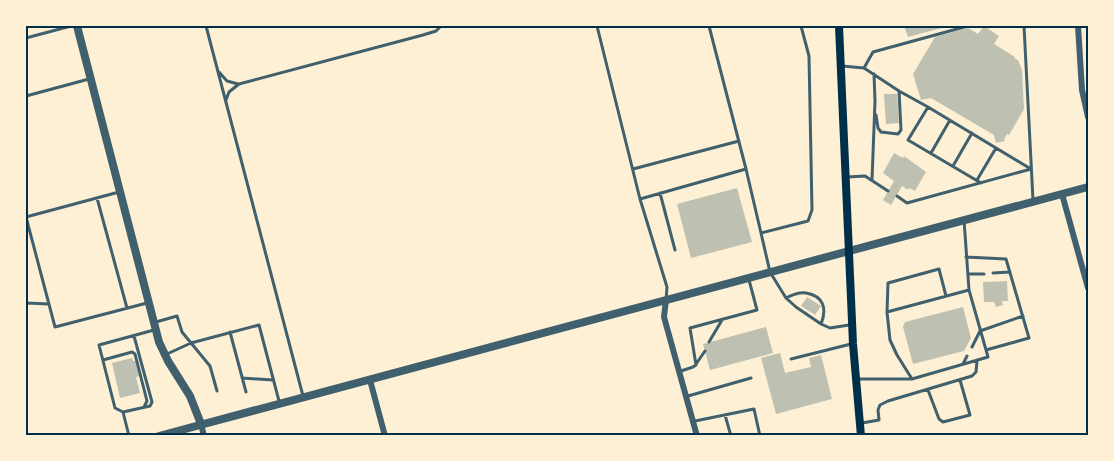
<svg xmlns="http://www.w3.org/2000/svg" width="1114" height="461" font-family="'DejaVu Sans',sans-serif">
<style>
.building{fill:#bec0b2}
.lines{fill:none;stroke-linecap:round;stroke-linejoin:round}
.service{stroke:#3f606c;stroke-width:3}
.minor{stroke:#3f606c;stroke-width:6}
.tertiary{stroke:#3f606c;stroke-width:8}
.secondary{stroke:#003049;stroke-width:8}
.neatline{fill:none;stroke:#003049;stroke-width:2}
</style>
<rect width="100%" height="100%" fill="#fdf0d5"/>
<!-- building -->
<path class="building" d="M 904,26 L 949,26 L 908,37 Z
M 984,26 L 999,36 L 994,44 L 1015,57 L 1014,58 L 1018,60 L 1022,70 L 1024,109 L 1009,135 L 1007,134 L 1004,139 L 1005,141 L 996,143 L 994,135 L 931,98 L 921,100 L 913,74 L 935,37 L 968,28 L 978,34 Z
M 884,94 L 897,94 L 899,123 L 886,124 Z
M 894,153 L 903,158 L 904,156 L 926,172 L 915,191 L 909,188 L 908,190 L 902,186 L 891,205 L 883,200 L 894,181 L 883,173 Z
M 737,188 L 752,242 L 691,258 L 677,204 Z
M 1007,281 L 1008,301 L 1002,301 L 1003,305 L 996,307 L 994,302 L 984,302 L 983,282 Z
M 807,297 L 821,306 L 815,315 L 801,306 Z
M 963,307 L 971,338 L 964,351 L 913,364 L 903,327 L 905,322 Z
M 766,327 L 773,353 L 710,370 L 703,344 Z
M 780,353 L 785,373 L 811,367 L 809,358 L 821,355 L 832,399 L 776,414 L 761,358 Z
M 132,358 L 133,361 L 136,361 L 140,376 L 136,377 L 140,393 L 120,398 L 112,363 Z"/>
<g class="lines">
<!-- service -->
<path class="service" d="M 206,26 L 303,396
M 597,26 L 640,199 L 667,287 L 666,300
M 709,26 L 746,169
M 801,26 L 809,56 L 812,210 L 808,221 L 761,233 L 770,272 L 786,298 L 796,307 L 821,324 L 830,328 L 849,325
M 1024,26 L 1033,200
M 26,38 L 71,26
M 842,66 L 864,68 L 873,52 L 968,26
M 864,68 L 899,91 L 928,107 L 1031,169 L 907,203 L 897,196
M 219,72 L 227,81 L 238,84
M 26,96 L 89,79
M 226,100 L 229,92 L 239,84 L 423,35 L 436,31 L 441,26
M 928,107 L 908,140 L 981,183
M 876,115 L 878,128 L 881,132 L 898,134 L 901,130 L 899,91
M 931,153 L 950,120
M 953,166 L 972,133
M 633,169 L 739,141
M 847,177 L 865,176 L 888,191
M 872,180 L 875,101 L 874,74
M 977,180 L 996,148
M 119,192 L 26,217 L 55,327 L 147,303
M 660,193 L 675,250
M 97,198 L 127,308
M 640,199 L 746,169 L 761,233
M 964,220 L 969,290
M 966,257 L 1006,259 L 1029,338 L 986,350
M 993,273 L 1010,272
M 968,274 L 984,274
M 786,298 C 792,295 799,292 806,293 C 824,296 827,309 821,324
M 26,303 L 49,304
M 887,312 L 888,283 L 939,269 L 946,296
M 156,322 L 177,316 L 182,332 L 210,366 L 217,391
M 230,332 L 246,392
M 709,342 L 722,320
M 972,347 L 980,331 L 1023,316
M 167,354 L 191,343 L 259,325 L 279,401
M 791,359 L 851,344
M 103,360 L 132,352 L 135,354 L 147,401 L 144,407
M 696,364 L 705,351
M 963,364 L 967,356
M 681,371 L 693,367 L 696,365 L 690,328 L 757,310 L 749,280
M 242,378 L 273,380
M 857,379 L 912,379 L 988,357 L 969,290 L 887,312 L 890,340 L 897,355 L 912,379
M 928,390 L 939,419 L 943,422 L 970,415 L 960,380
M 688,396 L 751,378
M 123,412 L 150,406 L 152,402 L 134,336
M 725,415 L 731,436
M 695,421 L 754,409 L 760,436
M 862,423 L 879,420 L 878,410 L 880,405 L 888,401 L 972,376 L 976,372 L 977,361
M 129,436 L 123,412 L 115,408 L 99,345 L 154,330"/>
<!-- minor -->
<path class="minor" d="M 1078,26 L 1082,90 L 1088,117
M 1062,194 L 1088,288
M 666,300 L 664,317 L 697,436
M 370,380 L 385,436
M 201,424 L 204,436"/>
<!-- tertiary -->
<path class="tertiary" d="M 77,26 L 159,342 L 168,361 L 190,396 L 201,424
M 159,436 L 1088,187"/>
<!-- secondary -->
<path class="secondary" d="M 839,26 L 853,344 L 861,436"/>
</g>
<!-- border -->
<rect width="1114" height="461" fill="none" stroke="#fdf0d5" stroke-width="54"/>
<rect x="27" y="27" width="1060" height="407" class="neatline"/>
</svg>
